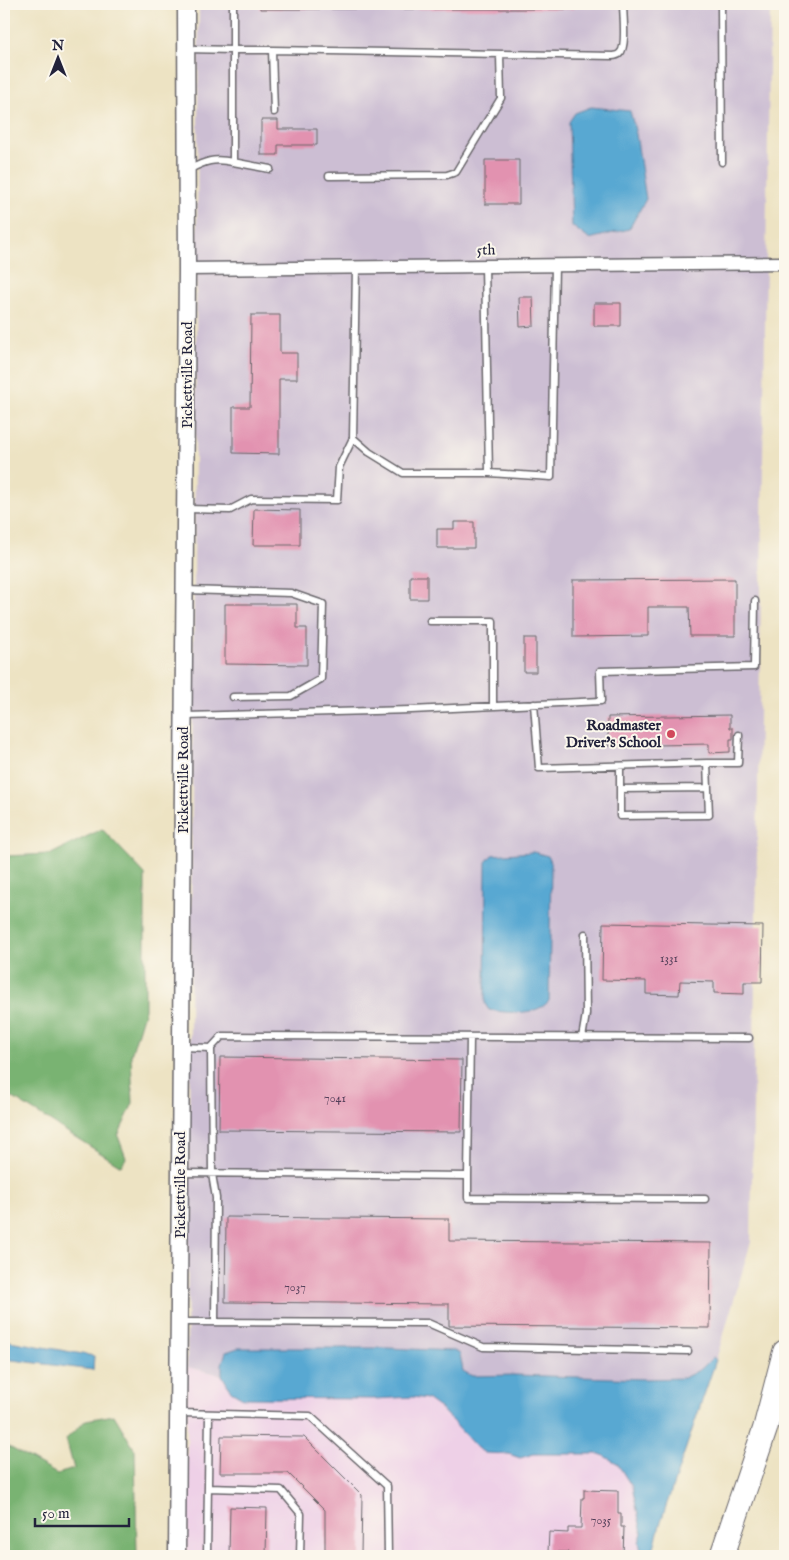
<svg xmlns="http://www.w3.org/2000/svg" width="789" height="1560" font-family="'IM FELL English',serif">
<style>
.built{fill:#eed0e7}
.industrial{fill:#ccbed3}
.forest{fill:#79b372;stroke:#4e6a56}
.water{fill:#58a8d2;stroke:#3d6586}
.building{fill:#e292b0}
.lines{fill:none;stroke-linecap:round;stroke-linejoin:round}
.service-casing{stroke:#69666b;stroke-width:9}
.minor-casing{stroke:#69666b;stroke-width:15}
.tertiary-casing{stroke:#69666b;stroke-width:19}
.motorway-casing{stroke:#69666b;stroke-width:26}
.service{stroke:#fff;stroke-width:6}
.minor{stroke:#fff;stroke-width:12}
.tertiary{stroke:#fff;stroke-width:16}
.motorway{stroke:#fff;stroke-width:24}
.poi-dot{fill:#d1495b;stroke:#fbf7ec;stroke-width:2}
.labels{text-anchor:middle;dominant-baseline:central;stroke-width:4;stroke-linejoin:round;paint-order:stroke}
.number-label{font-size:12px;fill:#523e58}
.street-label{font-size:15px;fill:#22223b;stroke:#fbf7ec}
.poi-label{font-size:15px;font-weight:bold;fill:#22223b;stroke:#fbf7ec;text-anchor:end}
</style>
<rect width="100%" height="100%" fill="#fbf7ec"/>
<filter id="ink" filterUnits="userSpaceOnUse"><feTurbulence type="fractalNoise" baseFrequency=".02" numOctaves="2"/><feDisplacementMap in="SourceGraphic" scale="10" xChannelSelector="R" yChannelSelector="G"/><feConvolveMatrix kernelMatrix="1 2 1 2 8 2 1 2 1" color-interpolation-filters="sRGB"/></filter>
<filter id="wash" filterUnits="userSpaceOnUse"><feTurbulence type="fractalNoise" baseFrequency=".0096" numOctaves="4" result="noise"/><feDisplacementMap in="SourceGraphic" scale="20" xChannelSelector="R" yChannelSelector="G"/><feGaussianBlur stdDeviation="1.12" result="paint"/><feColorMatrix in="noise" values="0 0 0 0 0 0 0 0 0 0 0 0 0 0 0 0 0 1.4 0 .05"/><feComposite in="paint" operator="in"/></filter>
<g filter="url(#wash)">
<rect width="100%" height="100%" fill="#ede3c3"/>
<!-- built -->
<path class="built" d="M 187,1367 L 222,1375 L 231,1391 L 243,1398 L 374,1399 L 413,1397 L 427,1399 L 441,1409 L 485,1453 L 509,1454 L 520,1458 L 534,1454 L 600,1454 L 617,1463 L 632,1487 L 642,1533 L 639,1542 L 642,1555 L 653,1551 L 651,1556 L 187,1556 Z"/>
<!-- industrial -->
<path class="industrial" d="M 199,4 L 770,4 L 751,1242 L 716,1360 L 713,1358 L 701,1369 L 684,1378 L 644,1379 L 514,1375 L 472,1376 L 463,1371 L 460,1354 L 388,1348 L 222,1364 L 222,1375 L 187,1367 Z"/>
<!-- forest -->
<path class="forest" d="M 102,829 L 145,874 L 145,1009 L 131,1055 L 133,1103 L 118,1136 L 126,1158 L 121,1166 L 4,1092 L 4,856 L 51,854 Z
M 114,1415 L 135,1450 L 137,1556 L 4,1556 L 4,1444 L 57,1474 L 74,1469 L 66,1439 L 86,1420 Z"/>
<!-- water -->
<path class="water" d="M 591,107 L 630,111 L 636,134 L 646,199 L 629,229 L 589,239 L 572,226 L 569,122 L 575,113 Z
M 533,852 L 548,856 L 551,863 L 549,1001 C 536,1016 508,1013 489,1010 L 485,1004 L 486,862 L 492,855 Z
M 4,1340 L 94,1356 L 93,1370 L 4,1359 Z
M 238,1348 L 388,1348 L 454,1351 L 460,1354 L 463,1371 L 472,1376 L 514,1375 L 644,1379 L 684,1378 L 701,1369 L 713,1357 L 716,1360 L 661,1521 L 653,1551 L 642,1556 L 639,1542 L 642,1533 L 632,1487 L 617,1463 L 600,1454 L 534,1454 L 520,1458 L 509,1454 L 485,1453 L 477,1448 L 441,1409 L 427,1399 L 413,1397 L 374,1399 L 243,1398 L 231,1391 L 222,1375 L 222,1364 L 226,1352 Z"/>
<g id="blocks">
<!-- building -->
<path class="building" d="M 260,4 L 574,4 L 574,9 L 260,9 Z
M 261,120 L 278,120 L 278,129 L 317,129 L 317,145 L 278,145 L 278,155 L 261,155 Z
M 485,160 L 519,160 L 519,204 L 485,204 Z
M 519,297 L 533,297 L 534,326 L 520,327 Z
M 594,303 L 621,303 L 621,326 L 594,326 Z
M 251,315 L 280,315 L 280,353 L 297,353 L 297,379 L 279,379 L 279,454 L 233,453 L 233,407 L 250,407 Z
M 254,509 L 300,510 L 300,545 L 253,545 Z
M 454,522 L 474,522 L 474,548 L 437,548 L 437,529 L 454,529 Z
M 410,576 L 427,576 L 427,599 L 410,599 Z
M 735,579 L 735,636 L 690,636 L 689,607 L 648,607 L 648,636 L 573,637 L 573,580 Z
M 225,604 L 297,604 L 297,628 L 307,628 L 307,665 L 225,664 Z
M 524,638 L 536,638 L 536,672 L 524,672 Z
M 730,715 L 730,728 L 733,728 L 733,739 L 730,739 L 730,752 L 709,753 L 709,744 L 608,746 L 608,717 Z
M 603,923 L 763,926 L 762,982 L 744,982 L 744,994 L 714,993 L 714,982 L 680,981 L 679,995 L 646,994 L 646,981 L 602,980 Z
M 220,1057 L 462,1060 L 461,1132 L 219,1130 Z
M 226,1217 L 449,1219 L 449,1241 L 711,1243 L 710,1328 L 449,1326 L 449,1304 L 225,1302 Z
M 221,1436 L 304,1437 L 362,1495 L 361,1556 L 325,1556 L 325,1510 L 288,1473 L 220,1473 Z
M 584,1490 L 618,1491 L 618,1513 L 621,1513 L 621,1527 L 624,1527 L 623,1556 L 568,1556 L 568,1552 L 548,1552 L 549,1532 L 568,1533 L 568,1528 L 581,1528 L 582,1498 L 584,1498 Z
M 230,1507 L 267,1508 L 266,1556 L 229,1556 Z"/>
</g>
</g>
<g filter="url(#ink)">
<use href="#blocks" fill-opacity="0" stroke="#69666b" stroke-width="1"/>
<g class="lines">
<defs>
<path id="service" d="M 721,4 L 722,162
M 187,49 L 233,50 L 233,4
M 272,50 L 613,56 C 616,55 618,56 620,53 C 627,47 623,14 623,4
M 233,162 L 270,169
M 188,170 C 206,161 213,158 233,162 L 233,50 L 272,50 L 274,112
M 329,176 L 447,175 L 456,172 L 501,98 L 500,54
M 485,266 L 489,473
M 356,267 L 353,438 L 369,452 L 403,473 L 489,473 L 551,477 L 555,265
M 187,509 L 230,510 L 251,499 L 337,500 L 339,467 L 353,438
M 186,590 L 291,593 L 323,604 L 321,679 L 291,696 L 233,697
M 430,621 L 493,621 L 493,706
M 534,704 L 539,768 L 707,763 L 709,815 L 620,816 L 620,766
M 185,716 L 411,710 L 601,701 L 600,671 L 754,667 L 755,601
M 707,763 L 738,763 L 739,735
M 620,789 L 708,788
M 582,1038 L 586,1014 L 585,934
M 183,1047 L 211,1048 L 222,1036 L 749,1038
M 211,1048 L 212,1174 L 216,1198 L 215,1322
M 182,1173 L 468,1176 L 468,1198 L 705,1199
M 468,1176 L 470,1038
M 180,1322 L 428,1323 L 483,1347 L 688,1351
M 180,1413 L 310,1416 L 387,1486 L 388,1556
M 208,1488 L 281,1490 L 301,1514 L 300,1556
M 207,1556 L 209,1414"/>
<path id="minor" d="M 187,269 L 785,263"/>
<path id="tertiary" d="M 177,1556 L 187,269 L 186,4"/>
<path id="motorway" d="M 722,1556 L 765,1429 L 785,1352"/>
</defs>
<!-- service casing -->
<use href="#service" class="service-casing"/>
<!-- minor casing -->
<use href="#minor" class="minor-casing"/>
<!-- tertiary casing -->
<use href="#tertiary" class="tertiary-casing"/>
<!-- motorway casing -->
<use href="#motorway" class="motorway-casing"/>
<!-- service -->
<use href="#service" class="service"/>
<!-- minor -->
<use href="#minor" class="minor"/>
<!-- tertiary -->
<use href="#tertiary" class="tertiary"/>
<!-- motorway -->
<use href="#motorway" class="motorway"/>
</g>
</g>
<!-- markers -->
<circle class="poi-dot" cx="671" cy="734" r="5"/>
<g class="labels">
<!-- number labels -->
<g class="number-label">
<text x="669" y="958">1331</text>
<text x="335" y="1098">7041</text>
<text x="295" y="1287">7037</text>
<text x="601" y="1520">7035</text>
</g>
<!-- street labels -->
<g class="street-label">
<text transform="translate(486 250) rotate(-1)">5th</text>
<text transform="translate(187 375) rotate(-90)">Pickettville Road</text>
<text transform="translate(183 780) rotate(-90)">Pickettville Road</text>
<text transform="translate(180 1185) rotate(-90)">Pickettville Road</text>
</g>
<!-- poi labels -->
<g class="poi-label">
<text x="661" y="725">Roadmaster<tspan x="661" dy="17">Driver's School</tspan></text>
</g>
</g>
<!-- margin -->
<rect width="789" height="1560" fill="none" stroke="#fbf7ec" stroke-width="20"/>
<!-- north arrow -->
<g transform="translate(58 58)" stroke="#fbf7ec" stroke-width="4" paint-order="stroke">
<path d="M0-4L9 19L0 12L-9 19Z" fill="#22223b"/>
<text y="-8" font-size="14" font-weight="bold" text-anchor="middle" fill="#22223b">N</text>
</g>
<!-- scale -->
<path d="M35 1518v8h94v-8" fill="none" stroke="#22223b" stroke-width="2.5"/>
<text x="42" y="1518" font-size="15" fill="#22223b" stroke="#fbf7ec" stroke-width="4" paint-order="stroke">50 m</text>
</svg>
